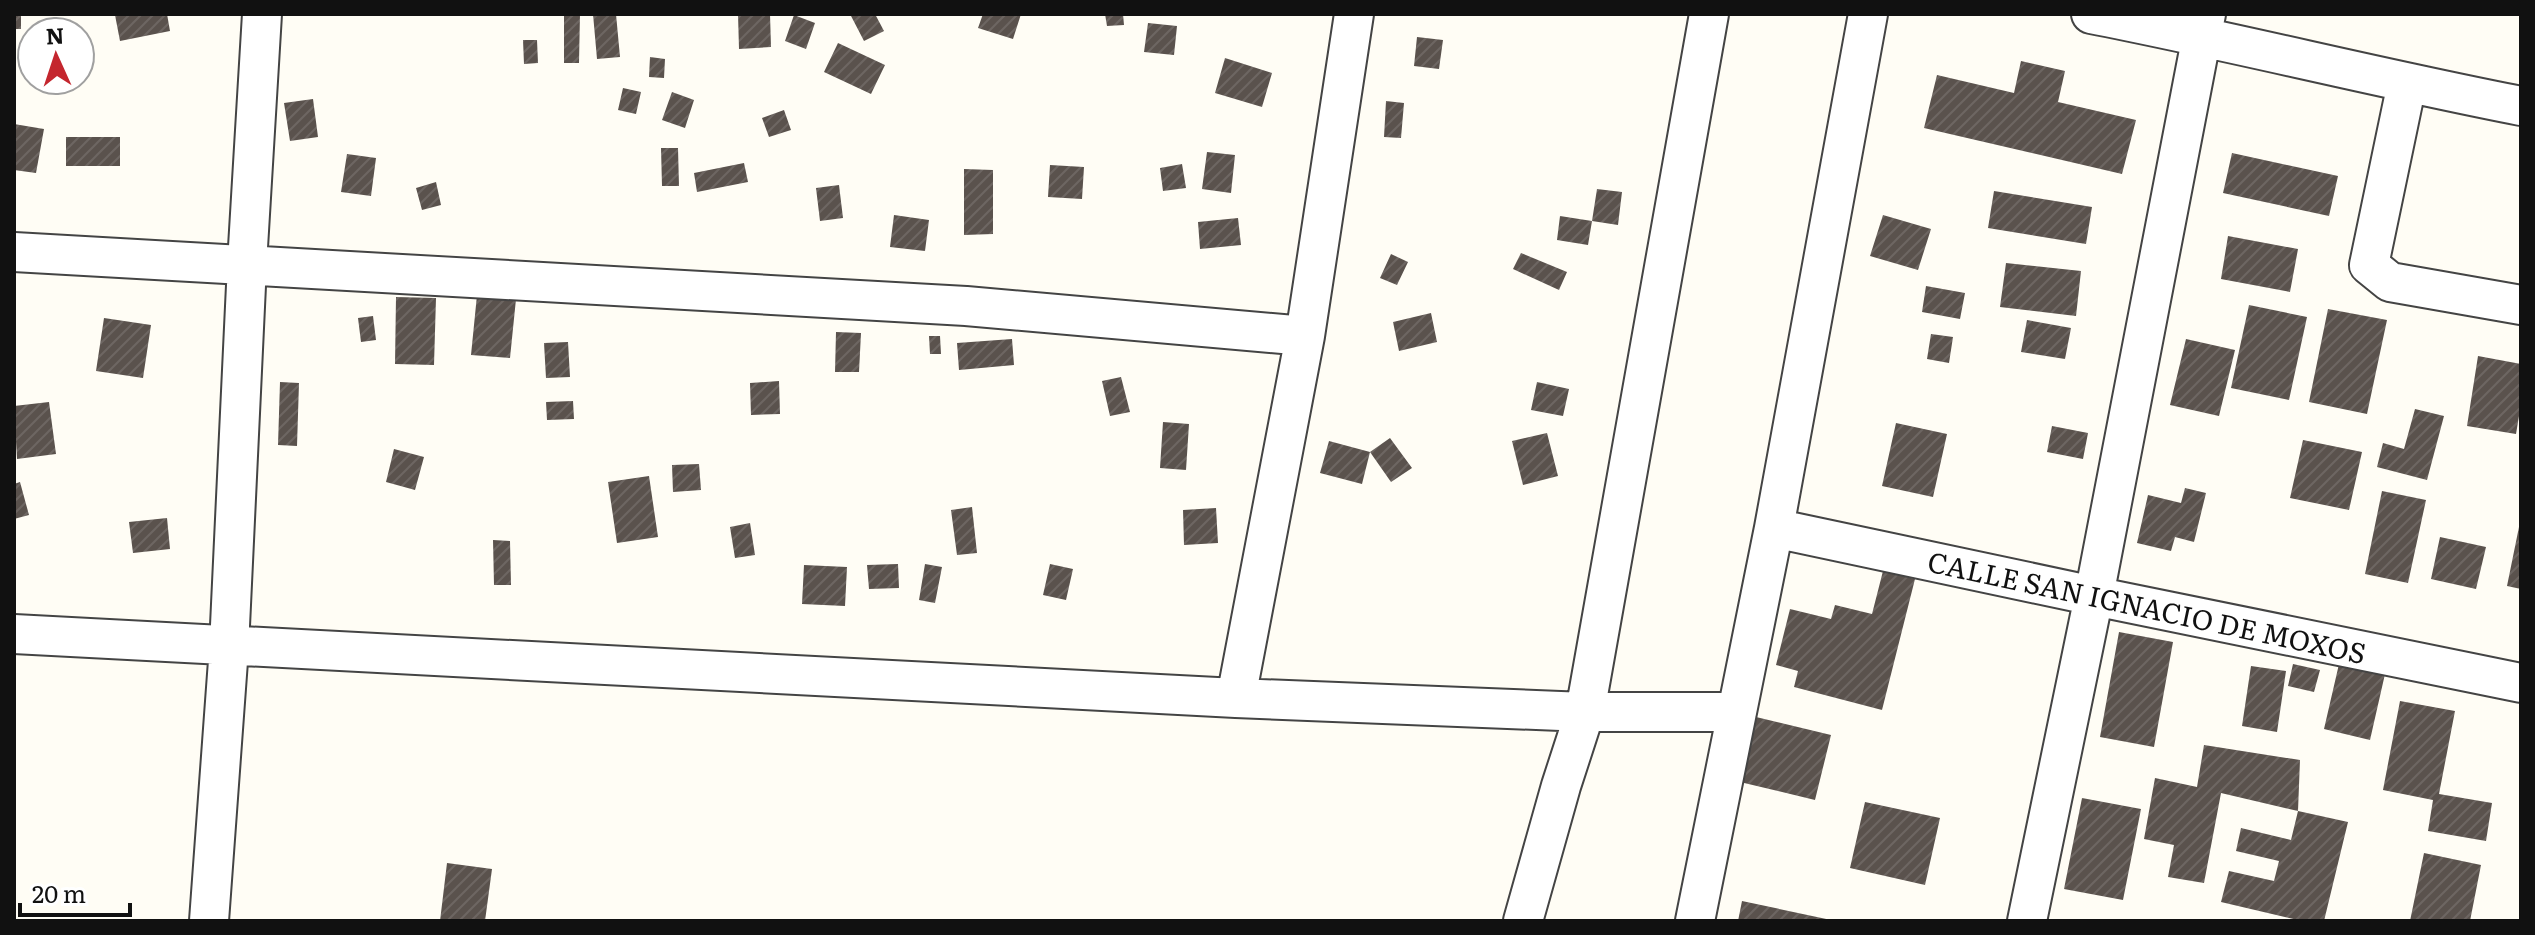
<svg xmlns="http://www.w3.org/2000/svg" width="2535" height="935" font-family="Literata,serif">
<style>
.building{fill:url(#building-hatch)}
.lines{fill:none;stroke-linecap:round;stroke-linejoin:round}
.street-casing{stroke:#444;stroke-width:42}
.street{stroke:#fff;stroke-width:38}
.labels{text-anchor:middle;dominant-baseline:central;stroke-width:8;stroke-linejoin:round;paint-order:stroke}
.street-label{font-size:28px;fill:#111;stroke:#fff}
</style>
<defs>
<pattern id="building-hatch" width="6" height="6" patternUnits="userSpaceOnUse" patternTransform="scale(2)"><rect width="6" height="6" fill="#5a524d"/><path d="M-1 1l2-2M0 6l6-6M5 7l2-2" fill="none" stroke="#6d6662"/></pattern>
</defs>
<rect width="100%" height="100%" fill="#fffdf5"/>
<!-- building -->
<path class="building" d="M 14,14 L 21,14 L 21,29 L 14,29 Z
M 122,14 L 167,14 L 170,31 L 120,41 L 115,15 Z
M 564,14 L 580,14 L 579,63 L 564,63 Z
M 593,14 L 616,14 L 620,57 L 597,59 Z
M 738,14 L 770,14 L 771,47 L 739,49 Z
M 850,14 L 875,14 L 884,31 L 864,41 Z
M 983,14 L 1021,14 L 1013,39 L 978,28 Z
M 1105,14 L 1123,14 L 1124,25 L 1107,26 Z
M 794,15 L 815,23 L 806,49 L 785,41 Z
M 1148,23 L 1177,26 L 1174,55 L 1144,52 Z
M 1417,37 L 1443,40 L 1439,69 L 1414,66 Z
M 523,40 L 537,40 L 538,63 L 524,64 Z
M 838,43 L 885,65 L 871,94 L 824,72 Z
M 650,57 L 665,59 L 664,78 L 649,77 Z
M 1225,58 L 1272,73 L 1262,107 L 1215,93 Z
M 2021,61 L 2065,71 L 2058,102 L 2136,120 L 2122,174 L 1924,128 L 1937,75 L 2014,93 Z
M 623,88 L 641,92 L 636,114 L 618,110 Z
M 672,92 L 694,100 L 685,128 L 662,120 Z
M 313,99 L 318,137 L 290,141 L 284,103 Z
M 1386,101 L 1404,103 L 1401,138 L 1384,137 Z
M 784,110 L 791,130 L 769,137 L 762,118 Z
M 14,124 L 44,129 L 36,173 L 14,170 Z
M 66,137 L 120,137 L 120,166 L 66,166 Z
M 661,148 L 678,148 L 679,186 L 662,186 Z
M 1207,152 L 1235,155 L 1231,193 L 1202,189 Z
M 2232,153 L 2338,176 L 2329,216 L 2223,193 Z
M 347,154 L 376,158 L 371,196 L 341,192 Z
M 744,163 L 748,182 L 697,192 L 694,173 Z
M 1182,164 L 1186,188 L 1163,191 L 1160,168 Z
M 1050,165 L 1084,167 L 1082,199 L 1048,197 Z
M 964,169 L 993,170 L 993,234 L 964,235 Z
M 436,182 L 441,205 L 422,210 L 416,188 Z
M 839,185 L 843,218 L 820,221 L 816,188 Z
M 1597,189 L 1622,192 L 1618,225 L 1592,221 Z
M 1994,191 L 2092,207 L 2086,244 L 1988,228 Z
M 894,215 L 929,220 L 925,251 L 890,247 Z
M 1883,215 L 1931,229 L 1918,270 L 1870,256 Z
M 1560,216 L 1592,221 L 1588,245 L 1557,240 Z
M 1238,218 L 1241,245 L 1200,249 L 1198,222 Z
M 2228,236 L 2298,249 L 2290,292 L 2221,279 Z
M 1521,253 L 1567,272 L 1559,290 L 1513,269 Z
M 1391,254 L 1408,262 L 1397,285 L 1380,278 Z
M 2006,263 L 2081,271 L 2076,316 L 2000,307 Z
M 1926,286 L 1965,293 L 1960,319 L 1922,312 Z
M 477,295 L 516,299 L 510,358 L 471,355 Z
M 396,297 L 436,298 L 434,365 L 395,364 Z
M 2249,305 L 2307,317 L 2289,400 L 2231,388 Z
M 2328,309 L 2387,320 L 2367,414 L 2309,402 Z
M 1431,313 L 1437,342 L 1399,351 L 1393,322 Z
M 373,316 L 376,340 L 361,342 L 358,318 Z
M 104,318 L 151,325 L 143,378 L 96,371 Z
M 2027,320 L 2071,328 L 2065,359 L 2021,352 Z
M 836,332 L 861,333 L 859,372 L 835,372 Z
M 1931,334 L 1953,337 L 1949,363 L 1927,359 Z
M 929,336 L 940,336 L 941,354 L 930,354 Z
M 1012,339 L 1014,365 L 959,370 L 957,343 Z
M 2186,339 L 2235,350 L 2219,416 L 2170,405 Z
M 568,342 L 570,377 L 546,378 L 544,343 Z
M 2478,356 L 2521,364 L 2521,404 L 2516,434 L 2467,426 Z
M 1121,377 L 1130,412 L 1110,416 L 1102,381 Z
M 779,381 L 780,414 L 751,415 L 750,383 Z
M 280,382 L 299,383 L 297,446 L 278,445 Z
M 1537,382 L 1569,389 L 1563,416 L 1531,410 Z
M 573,401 L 574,419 L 547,420 L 546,402 Z
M 49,402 L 56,454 L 17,459 L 14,406 Z
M 2415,409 L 2444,416 L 2427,480 L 2377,467 L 2383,443 L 2404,449 Z
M 1163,422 L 1189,424 L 1186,470 L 1160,468 Z
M 1896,423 L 1947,434 L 1933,497 L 1882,486 Z
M 2052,426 L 2088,433 L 2083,459 L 2047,452 Z
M 1547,433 L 1558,476 L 1523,485 L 1512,441 Z
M 1390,438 L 1412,468 L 1391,482 L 1370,452 L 1362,484 L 1320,473 L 1329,441 L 1370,452 Z
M 2303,440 L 2362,452 L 2349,510 L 2290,498 Z
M 394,449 L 424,457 L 415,490 L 386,482 Z
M 699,464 L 701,490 L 673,492 L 672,465 Z
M 649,476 L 658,537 L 617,543 L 608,482 Z
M 20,482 L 29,515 L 14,519 L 14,484 Z
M 2185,488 L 2206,493 L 2194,542 L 2175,537 L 2171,551 L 2137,543 L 2148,495 L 2181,503 Z
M 2382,491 L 2426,500 L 2408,583 L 2365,574 Z
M 972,507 L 977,553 L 957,555 L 951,510 Z
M 1216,508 L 1218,543 L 1184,545 L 1183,510 Z
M 167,518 L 170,549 L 133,553 L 129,522 Z
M 2520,522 L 2521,522 L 2521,589 L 2507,586 Z
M 750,523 L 755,555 L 735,558 L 730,527 Z
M 2440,537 L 2486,547 L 2476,589 L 2431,579 Z
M 493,540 L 510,541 L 511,585 L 494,585 Z
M 898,564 L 899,588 L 869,589 L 867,565 Z
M 925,564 L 942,567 L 935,603 L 919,600 Z
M 1050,564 L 1073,569 L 1066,600 L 1043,595 Z
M 804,565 L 847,567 L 845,606 L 802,604 Z
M 1883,571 L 1915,579 L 1882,710 L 1794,687 L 1798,671 L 1776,665 L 1790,609 L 1831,619 L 1835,605 L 1872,614 Z
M 2119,632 L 2173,642 L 2154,747 L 2100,737 Z
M 2293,664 L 2320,670 L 2314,692 L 2288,686 Z
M 2339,664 L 2385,674 L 2370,740 L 2324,729 Z
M 2251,666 L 2286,671 L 2277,732 L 2242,726 Z
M 2400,701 L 2455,711 L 2439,794 L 2492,803 L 2486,841 L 2428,831 L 2433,800 L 2383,790 Z
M 1756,717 L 1831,735 L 1815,800 L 1740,782 Z
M 2204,745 L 2300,760 L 2298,811 L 2221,793 L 2204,883 L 2168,877 L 2174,845 L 2144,839 L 2155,778 L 2197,787 Z
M 2082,798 L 2141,809 L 2123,900 L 2064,889 Z
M 1865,802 L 1940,818 L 1925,885 L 1850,868 Z
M 2298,811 L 2348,822 L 2324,921 L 2302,921 L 2221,902 L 2229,871 L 2274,881 L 2279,861 L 2236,851 L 2241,828 L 2291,840 Z
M 2424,853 L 2481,865 L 2470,921 L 2410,921 Z
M 447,863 L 492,869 L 485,921 L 440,921 Z
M 1742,901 L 1831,920 L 1831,921 L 1738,921 Z"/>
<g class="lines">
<defs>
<path id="street" d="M 2091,14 C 2235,42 2377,78 2521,106
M 2407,83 L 2369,265 L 2390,282 L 2521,305
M 14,252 L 966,306 L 1305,336
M 1774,528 L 2094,596 L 2521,683
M 14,634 L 1236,698 L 1585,712 L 1709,14
M 1236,698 L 1305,336 L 1354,14
M 209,921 L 229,647 L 247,264 L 262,14
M 1523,921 L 1561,786 L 1585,712 L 1737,712
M 1695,921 L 1774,528 L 1868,14
M 2027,921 L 2094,596 L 2206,14"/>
</defs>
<!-- street casing -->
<use href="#street" class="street-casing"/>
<!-- street -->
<use href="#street" class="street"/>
</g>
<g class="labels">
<!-- street labels -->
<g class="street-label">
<text transform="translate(2147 606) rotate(12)">CALLE SAN IGNACIO DE MOXOS</text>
</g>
</g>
<!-- border -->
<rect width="2535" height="935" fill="none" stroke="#111111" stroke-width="32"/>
<!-- north arrow -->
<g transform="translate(56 56) rotate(357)"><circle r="38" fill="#ffffff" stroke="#a0a0a0" stroke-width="2"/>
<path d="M0-6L14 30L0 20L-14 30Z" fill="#c4262e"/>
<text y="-12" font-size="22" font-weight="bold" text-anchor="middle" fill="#111111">N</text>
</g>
<!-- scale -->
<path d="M20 903v12h110v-12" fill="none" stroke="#111111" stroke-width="4"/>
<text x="32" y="903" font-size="24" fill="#111111" stroke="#ffffff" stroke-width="6" paint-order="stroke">20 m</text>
</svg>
